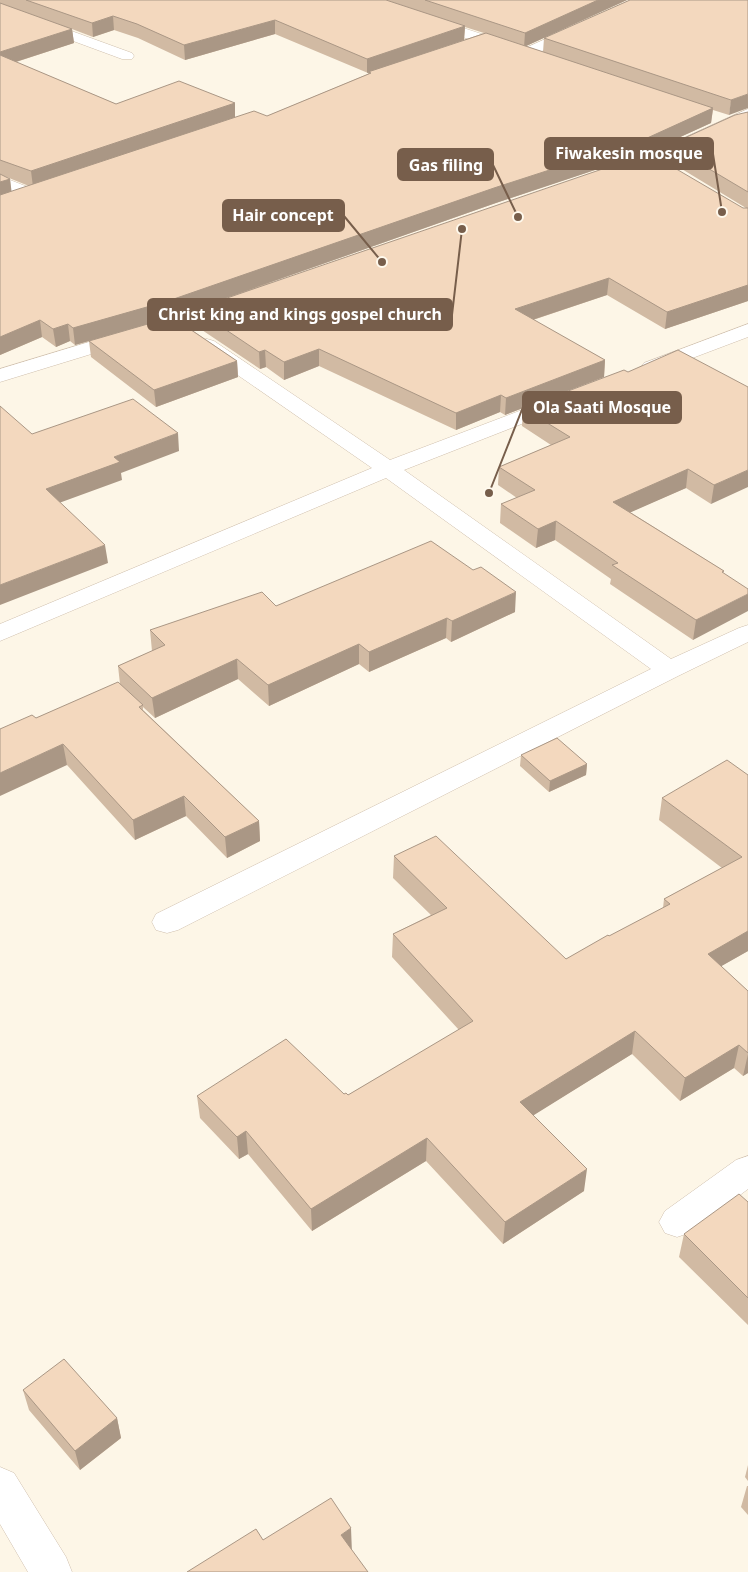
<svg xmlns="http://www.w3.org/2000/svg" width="748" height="1572" font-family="'Noto Sans',sans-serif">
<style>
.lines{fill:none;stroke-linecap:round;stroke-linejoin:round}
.minor-casing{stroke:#cfbfad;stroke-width:1}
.minor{fill:#fff;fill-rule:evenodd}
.wall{fill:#d1baa3;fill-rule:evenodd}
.shaded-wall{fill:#aa9785}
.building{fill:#f3d8be;stroke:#aa9785}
.leader{fill:none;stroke:#775e4b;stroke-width:2}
.callout-dot{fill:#775e4b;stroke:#fffaee;stroke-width:2}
.callout{fill:#775e4b;stroke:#775e4b;stroke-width:2}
.callout-label{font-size:16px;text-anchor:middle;font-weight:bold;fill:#fff}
</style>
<rect width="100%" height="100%" fill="#fdf6e7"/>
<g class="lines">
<defs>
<path id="minor" d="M 357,0 L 378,0 L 515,45 L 517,48 L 515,51 L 505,51 L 359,3 Z
M 632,0 L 650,0 L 648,3 L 531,56 L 521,56 L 519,53 L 521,50 Z
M 0,5 L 132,53 L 134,56 L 132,59 L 122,59 L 0,14 Z
M 748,109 L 748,120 C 723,132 639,178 615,173 L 613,169 L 615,165 L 644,156 Z
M 0,176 L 38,191 L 41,195 L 38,199 L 32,200 L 26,199 L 0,187 Z
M 231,299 L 238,301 L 241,305 L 238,309 L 0,382 L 0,369 Z
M 748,324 L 748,337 L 658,371 L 651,373 L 644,371 L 641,367 L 644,363 Z
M 207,339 L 214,341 L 390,460 L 551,399 L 558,397 L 565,399 L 568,403 L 565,407 L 404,470 L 671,659 L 739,628 L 748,625 L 748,642 L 678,676 L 178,930 L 167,933 L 156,930 L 152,922 L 156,914 L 651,669 L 386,478 L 0,641 L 0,624 L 372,468 L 200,349 L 197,345 L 200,341 Z
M 748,1156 L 748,1189 L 689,1233 L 677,1237 L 665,1233 L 659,1222 L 665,1211 L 736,1160 Z
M 0,1467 L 14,1473 L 66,1557 L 72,1572 L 28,1572 L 0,1524 Z"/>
</defs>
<!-- minor casing -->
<use href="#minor" class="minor-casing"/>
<!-- minor -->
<use href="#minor" class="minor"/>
</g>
<!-- wall -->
<path class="wall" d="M 0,0 L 627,0 L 526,46 L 543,52 L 544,38 L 748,0 L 729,115 L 713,110 L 711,123 L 643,154 L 493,204 L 269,283 L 743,208 L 746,208 L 667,160 L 669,145 L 748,112 L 748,301 L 665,329 L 607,295 L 533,320 L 605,360 L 604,377 L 505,415 L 500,412 L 456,430 L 319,366 L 284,380 L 266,367 L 260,369 L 196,326 L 195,309 L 173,317 L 237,361 L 238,377 L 156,407 L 91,357 L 89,341 L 75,345 L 70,341 L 56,347 L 42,337 L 0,355 ZM 465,27 L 484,33 L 464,40 ZM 72,29 L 93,37 L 114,30 L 138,38 L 185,60 L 275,34 L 368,73 L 368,74 L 267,116 L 235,117 L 235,103 L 116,104 L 16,62 L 74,43 ZM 4,176 L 29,186 L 11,192 L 10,179 Z
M 628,372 L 748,387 L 711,504 L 686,488 L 630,512 L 724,571 L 693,640 L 610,584 L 611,579 L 555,540 L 536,548 L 500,523 L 501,504 L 517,498 L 498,485 L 499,467 L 551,445 L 522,426 L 523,408 Z
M 276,606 L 515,612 L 451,642 L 446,638 L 369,672 L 359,664 L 269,706 L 238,679 L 155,718 L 143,707 L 143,710 L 259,821 L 260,841 L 227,858 L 186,816 L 135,840 L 67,765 L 36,718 L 120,684 L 118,666 L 152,651 L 150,630 Z
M 521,755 L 587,764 L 586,775 L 549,792 L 520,766 Z
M 748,775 L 748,951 L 721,966 L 748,991 L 748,1073 L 743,1076 L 734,1068 L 680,1101 L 632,1054 L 533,1115 L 584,1191 L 503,1244 L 426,1161 L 312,1231 L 248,1154 L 239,1159 L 200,1118 L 197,1096 L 344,1094 L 348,1095 L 459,1030 L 392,957 L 393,934 L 431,915 L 393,878 L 394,856 L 566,959 L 663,908 L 664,899 L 722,868 L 659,820 L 662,798 Z
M 748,1202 L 748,1325 L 679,1257 L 684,1234 Z
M 23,1390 L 117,1418 L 121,1438 L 80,1470 L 29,1410 Z
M 748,1465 L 748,1481 L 745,1477 Z
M 747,1486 L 748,1486 L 748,1515 L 741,1507 Z"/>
<!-- shaded-wall -->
<path class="shaded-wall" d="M 598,0 L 627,0 L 524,47 L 525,33 Z
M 113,16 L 114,30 L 93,37 L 92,23 Z
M 275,20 L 275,34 L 185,60 L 184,45 Z
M 465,26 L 464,40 L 367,73 L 367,59 Z
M 72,29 L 74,43 L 0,67 L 0,52 Z
M 748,94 L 748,108 L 729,115 L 731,100 Z
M 235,103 L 235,118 L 33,187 L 31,171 Z
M 713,108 L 711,123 L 643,154 L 493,204 L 169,318 L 75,345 L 73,328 Z
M 10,179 L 12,195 L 0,198 L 0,182 Z
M 609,278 L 607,295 L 514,326 L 515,309 Z
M 748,285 L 748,301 L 665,329 L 667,312 Z
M 40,320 L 42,337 L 0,355 L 0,337 Z
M 68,324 L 70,341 L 56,347 L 53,329 Z
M 319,349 L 319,366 L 284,380 L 284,362 Z
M 265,350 L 266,367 L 260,369 L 259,352 Z
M 605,360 L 604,377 L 505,415 L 506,398 Z
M 237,361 L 238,377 L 156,407 L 154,390 Z
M 501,395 L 500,412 L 456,430 L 456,413 Z
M 178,433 L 179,451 L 121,473 L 122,480 L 48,507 L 46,489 L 114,457 Z
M 688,469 L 686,488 L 611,521 L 613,502 Z
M 748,470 L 748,487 L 711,504 L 714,485 Z
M 556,521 L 555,540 L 536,548 L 538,529 Z
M 105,545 L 108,563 L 0,605 L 0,585 Z
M 516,592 L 515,612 L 451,642 L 452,621 Z
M 748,594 L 748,611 L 693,640 L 696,620 Z
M 447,618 L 446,638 L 369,672 L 369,652 Z
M 359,644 L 359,664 L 269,706 L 268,685 Z
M 237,659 L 238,679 L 155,718 L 152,698 Z
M 63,744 L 67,765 L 0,796 L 0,773 Z
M 587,764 L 586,775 L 549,792 L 550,781 Z
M 184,796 L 186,816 L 135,840 L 133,820 Z
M 259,821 L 260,841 L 227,858 L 225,837 Z
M 748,931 L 748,951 L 704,976 L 708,954 Z
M 635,1031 L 632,1054 L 518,1125 L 520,1102 Z
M 739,1045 L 734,1068 L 680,1101 L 685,1078 Z
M 748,1053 L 748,1073 L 743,1076 L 748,1054 Z
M 246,1131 L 248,1154 L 239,1159 L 237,1137 Z
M 427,1138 L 426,1161 L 312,1231 L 311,1209 Z
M 587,1169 L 584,1191 L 503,1244 L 505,1222 Z
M 117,1418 L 121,1438 L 80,1470 L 75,1451 Z
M 351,1528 L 352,1553 L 341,1535 Z"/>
<!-- building -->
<path class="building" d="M 26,0 L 386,0 L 465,26 L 367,59 L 275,20 L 184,45 L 137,24 L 113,16 L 92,23 Z
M 425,0 L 598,0 L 525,33 Z
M 630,0 L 748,0 L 748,94 L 731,100 L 544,38 Z
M 0,3 L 72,29 L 0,52 Z
M 486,33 L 713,108 L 645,139 L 494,188 L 168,301 L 73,328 L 68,324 L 53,329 L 40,320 L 0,337 L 0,195 L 254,111 L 267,116 L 371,73 L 368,72 Z
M 0,55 L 116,104 L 179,81 L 235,103 L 31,171 L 0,160 Z
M 748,112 L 748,192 L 669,145 L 735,115 Z
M 649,153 L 743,208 L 748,208 L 748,285 L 667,312 L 609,278 L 515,309 L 605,360 L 506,398 L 501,395 L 456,413 L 319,349 L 284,362 L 265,350 L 259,352 L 195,309 Z
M 0,174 L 10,179 L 0,182 Z
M 172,317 L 237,361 L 154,390 L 89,341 Z
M 678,350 L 748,387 L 748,470 L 714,485 L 688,469 L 613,502 L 724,571 L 722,572 L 748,589 L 748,594 L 696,620 L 612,565 L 618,563 L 556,521 L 538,529 L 501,504 L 535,490 L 499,467 L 570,437 L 523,408 L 624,370 L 628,372 Z
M 133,399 L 178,433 L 114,457 L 120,462 L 46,489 L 105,545 L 0,585 L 0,406 L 32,434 Z
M 431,541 L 473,570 L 481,567 L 516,592 L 452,621 L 447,618 L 369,652 L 359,644 L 268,685 L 237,659 L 152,698 L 118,666 L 165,645 L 150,630 L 262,592 L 276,606 Z
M 118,682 L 143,705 L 139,707 L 259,821 L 225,837 L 184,796 L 133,820 L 63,744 L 0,773 L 0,729 L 32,715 L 36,718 Z
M 557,738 L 587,764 L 550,781 L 521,755 Z
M 727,760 L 748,775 L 748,931 L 708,954 L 748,991 L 748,1053 L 739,1045 L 685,1078 L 635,1031 L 520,1102 L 587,1169 L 505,1222 L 427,1138 L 311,1209 L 246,1131 L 237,1137 L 197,1096 L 286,1039 L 344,1094 L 346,1093 L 348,1095 L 473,1021 L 393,934 L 447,908 L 394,856 L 436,836 L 566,959 L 608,935 L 609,936 L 670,904 L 664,899 L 742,857 L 662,798 Z
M 739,1194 L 748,1202 L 748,1298 L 684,1234 Z
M 64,1359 L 117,1418 L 75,1451 L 23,1390 Z
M 331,1498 L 351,1528 L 341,1535 L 368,1572 L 187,1572 L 256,1529 L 263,1540 Z"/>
<!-- callouts -->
<path class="leader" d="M722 212L713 154M518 217L493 165M382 262L344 216M462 229L452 315M489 493L523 407"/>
<g class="callout-dot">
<circle cx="722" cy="212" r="5"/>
<circle cx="518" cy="217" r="5"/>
<circle cx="382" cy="262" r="5"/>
<circle cx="462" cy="229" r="5"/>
<circle cx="489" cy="493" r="5"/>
</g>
<g class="callout">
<rect x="545" y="138" width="168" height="31" rx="5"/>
<rect x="398" y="149" width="95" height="31" rx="5"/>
<rect x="223" y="200" width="121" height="31" rx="5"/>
<rect x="148" y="299" width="304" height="31" rx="5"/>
<rect x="523" y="392" width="158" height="31" rx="5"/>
</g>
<g class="callout-label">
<text x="629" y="159">Fiwakesin mosque</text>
<text x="446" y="171">Gas filing</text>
<text x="283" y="221">Hair concept</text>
<text x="300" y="320">Christ king and kings gospel church</text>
<text x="602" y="413">Ola Saati Mosque</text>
</g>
</svg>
